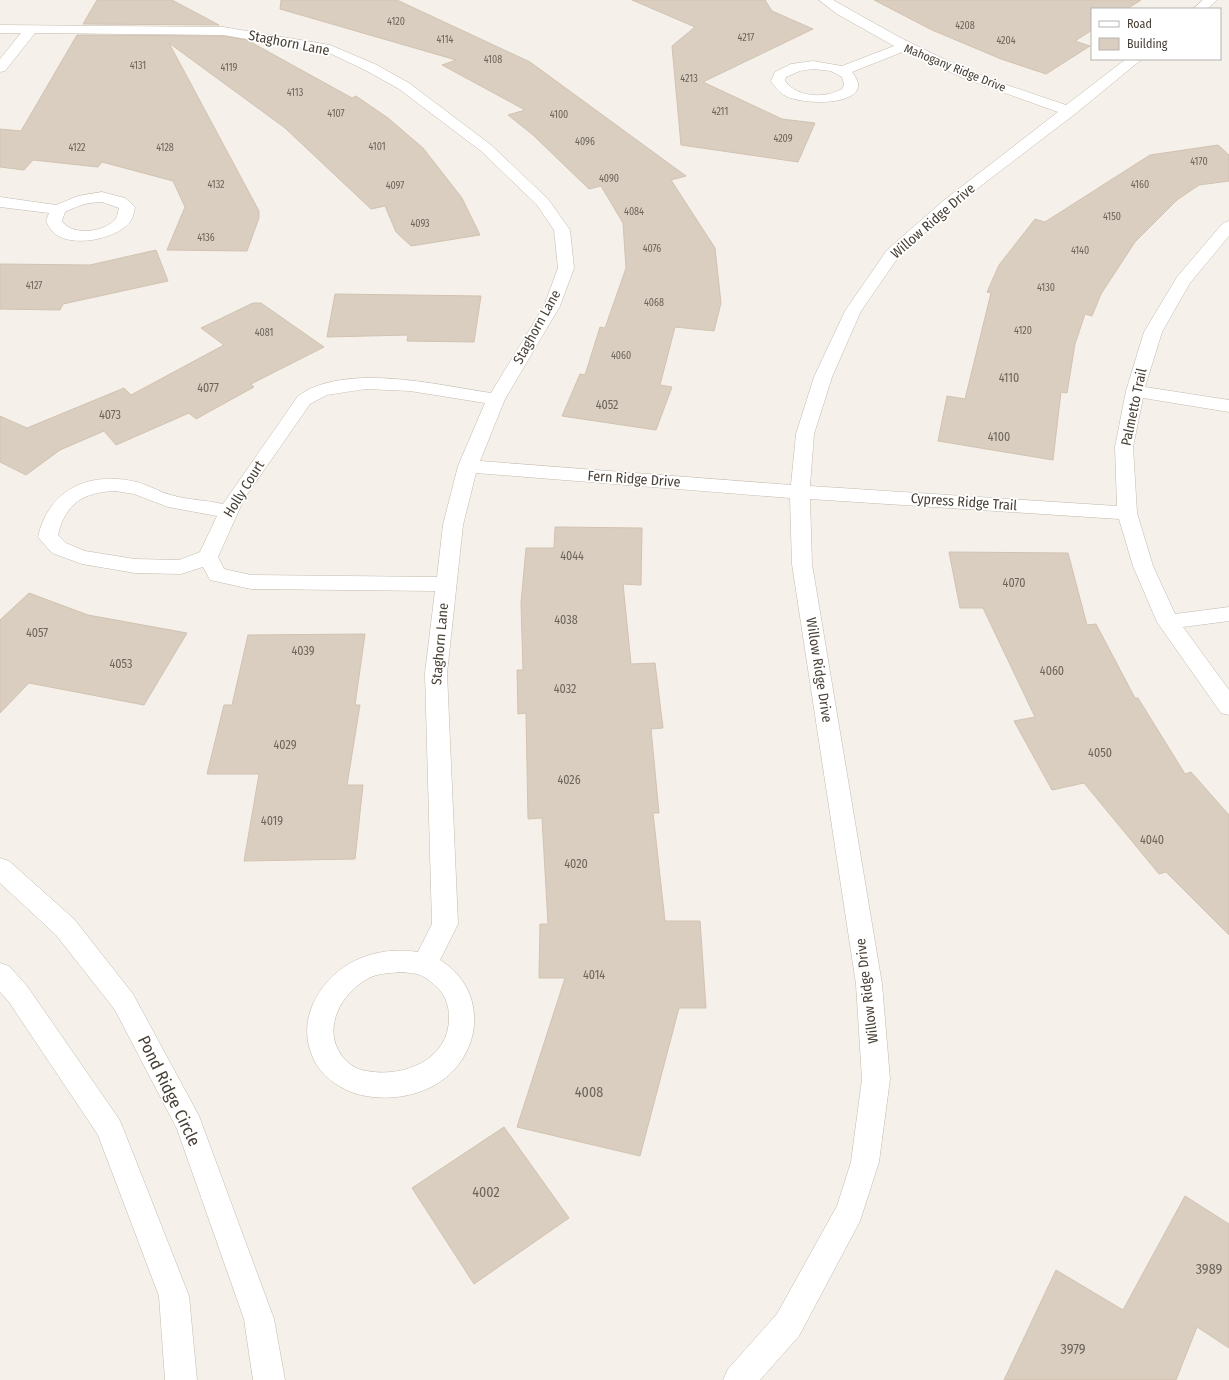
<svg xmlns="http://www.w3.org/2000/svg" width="1229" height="1380" font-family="'Fira Sans Condensed',sans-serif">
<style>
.building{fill:#dacec1;stroke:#d2c3b1}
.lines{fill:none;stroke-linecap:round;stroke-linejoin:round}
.minor-casing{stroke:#c4baae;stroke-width:1}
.minor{fill:#fff;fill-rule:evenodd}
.labels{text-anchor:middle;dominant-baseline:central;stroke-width:3.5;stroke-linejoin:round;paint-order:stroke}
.far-number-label{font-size:10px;fill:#6d645a}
.far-street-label{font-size:12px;fill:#494137;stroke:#fff}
.number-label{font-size:12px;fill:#6d645a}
.street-label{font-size:14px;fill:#494137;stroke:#fff}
.near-number-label{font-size:14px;fill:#6d645a}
.near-street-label{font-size:17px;fill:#494137;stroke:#fff}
</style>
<rect width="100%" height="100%" fill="#f5f0e9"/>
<!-- building -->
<path class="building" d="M 97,0 L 172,0 L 219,25 L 83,24 Z
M 281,0 L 397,0 L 530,62 L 686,176 L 671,180 L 715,248 L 721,303 L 714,331 L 675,327 L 660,385 L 672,387 L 656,430 L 562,416 L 580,374 L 585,375 L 600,327 L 605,328 L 626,268 L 623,223 L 601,186 L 589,189 L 533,135 L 508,115 L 525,110 L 442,65 L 456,60 L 280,9 Z
M 632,0 L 765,0 L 772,11 L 813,29 L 703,82 L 782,119 L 815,123 L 798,162 L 681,145 L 672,46 L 695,27 Z
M 874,0 L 1141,0 L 1127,9 L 1092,9 L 1092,30 L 1075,41 L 1090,46 L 1046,74 L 1001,59 L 932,30 Z
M 77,35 L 223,36 L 247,40 L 352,98 L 356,96 L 388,118 L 423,148 L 462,198 L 480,235 L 411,246 L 396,232 L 385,206 L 371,209 L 285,128 L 169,43 L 259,211 L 259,218 L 247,251 L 167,250 L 185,207 L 173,181 L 102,162 L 98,167 L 33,160 L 24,170 L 0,167 L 0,129 L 21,131 Z
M 1218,145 L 1229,155 L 1229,181 L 1199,185 L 1177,200 L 1135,242 L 1101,294 L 1092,316 L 1085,314 L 1075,344 L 1067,393 L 1061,392 L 1053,460 L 938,441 L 947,396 L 965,399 L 991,293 L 987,292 L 999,265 L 1035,219 L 1045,222 L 1150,155 Z
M 156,250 L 168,281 L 63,304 L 60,310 L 0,309 L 0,264 L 90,265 Z
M 335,294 L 481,296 L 474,342 L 407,341 L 408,335 L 327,337 Z
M 253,303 L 261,303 L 324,347 L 251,384 L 254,387 L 196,419 L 189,413 L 116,445 L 104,431 L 60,450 L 26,475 L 0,462 L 0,416 L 27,428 L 124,388 L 131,395 L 224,345 L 201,328 Z
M 555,527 L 642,528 L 641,585 L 623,584 L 631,664 L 655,663 L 663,728 L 651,729 L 659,813 L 653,813 L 665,921 L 700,921 L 706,1008 L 679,1008 L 640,1156 L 517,1127 L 565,978 L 539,978 L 540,924 L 548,924 L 542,818 L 528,819 L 526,713 L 518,714 L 517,670 L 523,670 L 521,603 L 526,548 L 554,548 Z
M 949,552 L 1068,553 L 1087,625 L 1096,624 L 1135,698 L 1138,698 L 1185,774 L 1191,772 L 1229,815 L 1229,935 L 1166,872 L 1159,874 L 1084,783 L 1052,790 L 1014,721 L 1035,717 L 983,608 L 960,608 Z
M 29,593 L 88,615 L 187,633 L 144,705 L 29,683 L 0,713 L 0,620 Z
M 365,634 L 355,705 L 360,705 L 347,785 L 363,785 L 355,859 L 244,861 L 259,774 L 207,774 L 224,705 L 232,705 L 248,635 Z
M 504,1127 L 569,1218 L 474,1284 L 412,1188 Z
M 1185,1196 L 1229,1224 L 1229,1348 L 1197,1327 L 1176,1380 L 1004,1380 L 1056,1270 L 1123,1310 Z"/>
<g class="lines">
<defs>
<path id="minor" d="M 819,0 L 833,0 L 899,37 L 948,61 L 998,82 L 1066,105 L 1126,59 L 1142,59 L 1075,114 L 953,207 L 899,256 L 861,311 L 832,377 L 814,434 L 810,486 L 1117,506 L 1115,447 L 1126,391 L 1144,332 L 1177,277 L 1223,223 L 1229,221 L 1229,236 L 1190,283 L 1162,332 L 1145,387 L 1229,400 L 1229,412 L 1143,398 L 1133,447 L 1137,513 L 1153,566 L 1175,614 L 1229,607 L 1229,621 L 1183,627 L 1229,690 L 1229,715 L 1221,713 L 1157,622 L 1133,566 L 1119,519 L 810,499 L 812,564 L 882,984 L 890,1079 L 879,1162 L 860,1221 L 799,1336 L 760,1380 L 723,1380 L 728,1369 L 777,1314 L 837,1206 L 851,1162 L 862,1079 L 856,984 L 792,564 L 790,498 L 476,473 L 463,525 L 447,673 L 458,924 L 440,960 C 481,985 485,1037 453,1071 C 428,1097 384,1104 351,1092 C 335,1085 322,1076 314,1060 C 305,1041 305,1023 313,1004 C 332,963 375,945 418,952 L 432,924 L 425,673 L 435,591 L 251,589 L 210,580 L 203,567 L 181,574 L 135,573 L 82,564 L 52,553 L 38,537 C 49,488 90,471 137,482 C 149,485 159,492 171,495 C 188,500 206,500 223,504 L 298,396 C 303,393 308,389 314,387 C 364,367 439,385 491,393 L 544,306 L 558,268 L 554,230 L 537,205 L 481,151 L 399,89 L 367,71 L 327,52 L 223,35 L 35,33 L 5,71 L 0,72 L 0,59 L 21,33 L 0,33 L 0,25 L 223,27 L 330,45 L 377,65 L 409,83 L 491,145 L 548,199 L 570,230 L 574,268 L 560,306 L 505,399 L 480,461 L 791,485 L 796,434 L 814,377 L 845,311 L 887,250 L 943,201 L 1058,112 L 963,78 L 905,51 L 852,72 C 880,106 803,107 784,95 C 778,91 775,87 771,81 L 775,72 L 791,64 L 813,61 L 842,66 L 894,46 L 837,14 ZM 813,69 L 831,71 L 842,77 L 844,84 L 843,88 C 827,99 797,98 785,81 L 786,77 L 800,71 ZM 366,389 L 410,391 L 485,403 L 458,466 L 443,525 L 437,577 L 251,575 L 224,569 L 218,557 L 244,499 L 310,404 L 327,395 ZM 115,491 L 134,494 L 168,507 L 217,516 L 200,552 L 179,560 L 135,559 L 85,551 L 66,543 L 58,535 C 65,504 83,492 115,491 ZM 402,972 C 408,973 414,973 420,975 C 426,977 432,983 437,987 C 446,996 449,1006 449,1018 C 449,1060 403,1078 367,1071 C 357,1070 348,1064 342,1056 C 321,1028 342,992 369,978 C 379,973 391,973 402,972 Z
M 1203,0 L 1217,0 L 1207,9 L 1193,9 Z
M 102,192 L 125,198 L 135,207 C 134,212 133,218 130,222 C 117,239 70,249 53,232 C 50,229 48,225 46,221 L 49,213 L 0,207 L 0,197 L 56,205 L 78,196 ZM 102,202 L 119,208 C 118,211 118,215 116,218 C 107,232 72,237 62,221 L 65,212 C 77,206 88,202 102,202 Z
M 0,858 L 9,861 L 74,919 L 133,994 L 199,1116 L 274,1319 L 285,1380 L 253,1380 L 244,1319 L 177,1129 L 115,1010 L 56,935 L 0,883 Z
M 0,963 L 9,966 L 27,986 L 119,1119 L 123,1128 L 189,1296 L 197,1380 L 165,1380 L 159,1296 L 98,1135 L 9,1002 L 0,992 Z"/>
</defs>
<!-- minor casing -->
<use href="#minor" class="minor-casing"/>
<!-- minor -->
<use href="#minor" class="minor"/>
</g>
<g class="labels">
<!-- far-number labels -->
<g class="far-number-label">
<text x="396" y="22">4120</text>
<text x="965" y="26">4208</text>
<text x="746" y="38">4217</text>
<text x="445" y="40">4114</text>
<text x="1006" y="41">4204</text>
<text x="493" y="60">4108</text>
<text x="138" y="66">4131</text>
<text x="229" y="68">4119</text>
<text x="689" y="79">4213</text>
<text x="295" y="93">4113</text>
<text x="720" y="112">4211</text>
<text x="336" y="114">4107</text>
<text x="559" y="115">4100</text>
<text x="783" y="139">4209</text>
<text x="585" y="142">4096</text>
<text x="377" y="147">4101</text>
<text x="77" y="148">4122</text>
<text x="165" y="148">4128</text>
<text x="1199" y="162">4170</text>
<text x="609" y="179">4090</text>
<text x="216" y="185">4132</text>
<text x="1140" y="185">4160</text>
<text x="395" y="186">4097</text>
<text x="634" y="212">4084</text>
<text x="1112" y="217">4150</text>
<text x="420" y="224">4093</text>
<text x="206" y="238">4136</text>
<text x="652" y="249">4076</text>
<text x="1080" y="251">4140</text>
<text x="34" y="286">4127</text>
<text x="1046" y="288">4130</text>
<text x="654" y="303">4068</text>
<text x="1023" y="331">4120</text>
<text x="264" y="333">4081</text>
<text x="621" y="356">4060</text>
</g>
<!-- far-street labels -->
<g class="far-street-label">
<text transform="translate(955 68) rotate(22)">Mahogany Ridge Drive</text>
</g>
<!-- number labels -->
<g class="number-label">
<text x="1009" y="378">4110</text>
<text x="208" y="388">4077</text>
<text x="607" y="405">4052</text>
<text x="110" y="415">4073</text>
<text x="999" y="437">4100</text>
<text x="572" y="556">4044</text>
<text x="1014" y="583">4070</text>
<text x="566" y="620">4038</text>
<text x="37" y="633">4057</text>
<text x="303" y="651">4039</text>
<text x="121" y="664">4053</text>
<text x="1052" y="671">4060</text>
<text x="565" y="689">4032</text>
<text x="285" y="745">4029</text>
<text x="1100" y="753">4050</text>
<text x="569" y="780">4026</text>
<text x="272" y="821">4019</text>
<text x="1152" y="840">4040</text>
<text x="576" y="864">4020</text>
<text x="594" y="975">4014</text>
</g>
<!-- street labels -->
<g class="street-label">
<text transform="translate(289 43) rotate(11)">Staghorn Lane</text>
<text transform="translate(933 221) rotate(-41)">Willow Ridge Drive</text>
<text transform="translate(537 327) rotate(-61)">Staghorn Lane</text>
<text transform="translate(1134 407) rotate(-78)">Palmetto Trail</text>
<text transform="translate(634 479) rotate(4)">Fern Ridge Drive</text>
<text transform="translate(244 489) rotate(-58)">Holly Court</text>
<text transform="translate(964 502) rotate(4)">Cypress Ridge Trail</text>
<text transform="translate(440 644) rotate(-85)">Staghorn Lane</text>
<text transform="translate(819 670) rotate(81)">Willow Ridge Drive</text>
<text transform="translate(867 991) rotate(-97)">Willow Ridge Drive</text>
</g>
<!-- near-number labels -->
<g class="near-number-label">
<text x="589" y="1092">4008</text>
<text x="486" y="1192">4002</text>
<text x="1209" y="1269">3989</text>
<text x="1073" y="1349">3979</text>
</g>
<!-- near-street labels -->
<g class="near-street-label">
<text transform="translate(169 1091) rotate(64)">Pond Ridge Circle</text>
</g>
</g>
<!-- legend -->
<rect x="1091" y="8" width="130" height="52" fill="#ffffff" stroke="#b6b3af"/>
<rect x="1099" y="21" width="20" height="6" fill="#ffffff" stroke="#b6b3af"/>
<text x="1127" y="28" font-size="12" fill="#494137">Road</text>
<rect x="1099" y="38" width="20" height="12" fill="#dacec1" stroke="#b6b3af"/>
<text x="1127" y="48" font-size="12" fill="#494137">Building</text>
</svg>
